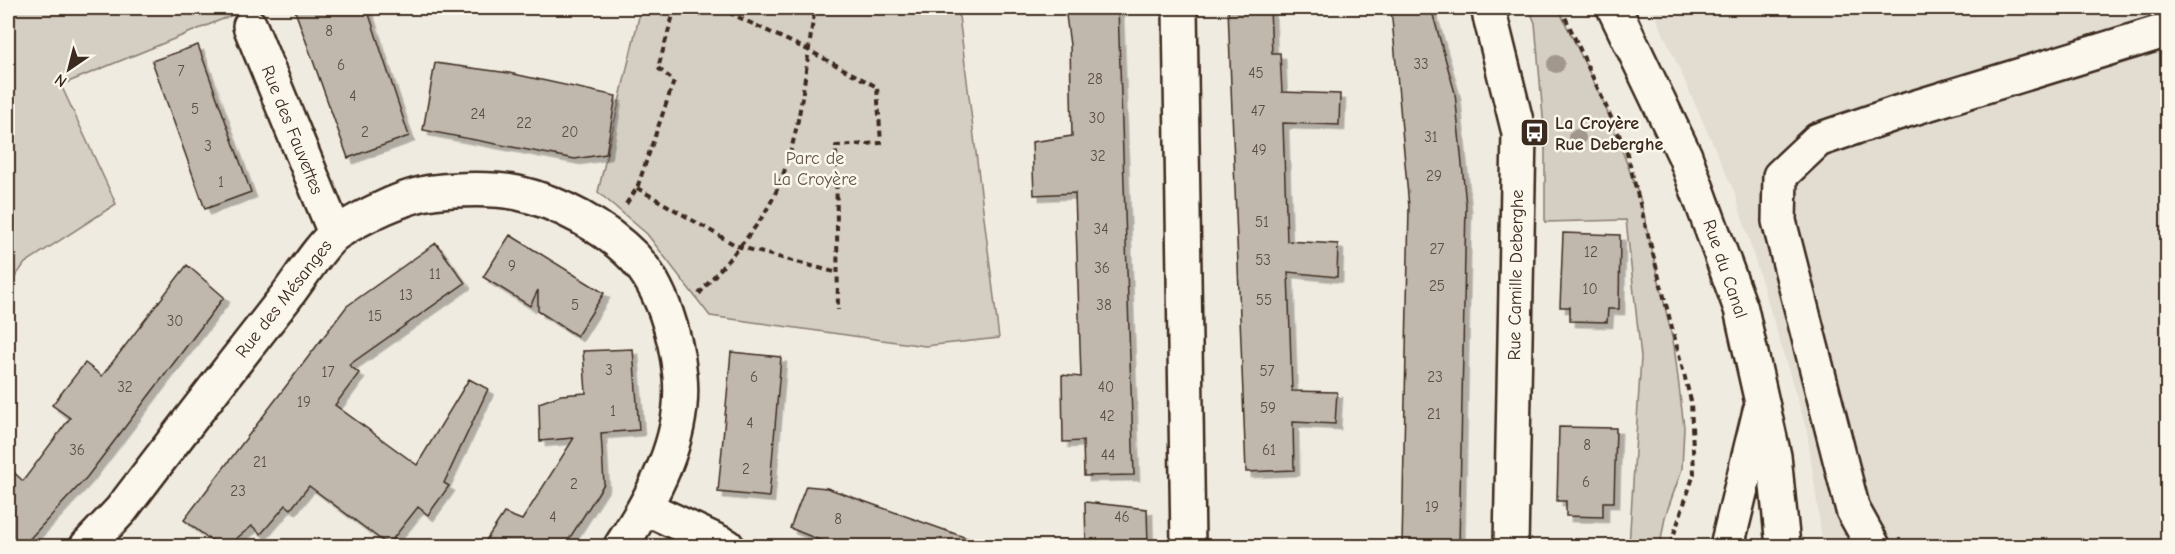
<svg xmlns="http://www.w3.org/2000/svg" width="2175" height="554" font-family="'Comic Neue',sans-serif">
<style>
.built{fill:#e2dcd1}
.green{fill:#d5cec3;stroke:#887c70;stroke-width:1.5}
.building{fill:#c0b8ad;stroke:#3b2a1e;stroke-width:1.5;filter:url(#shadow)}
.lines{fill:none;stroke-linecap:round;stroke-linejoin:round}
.minor-casing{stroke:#3b2a1e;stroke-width:38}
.path{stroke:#3b2a1e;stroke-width:4;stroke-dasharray:6 4.5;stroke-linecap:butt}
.minor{stroke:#fbf7ec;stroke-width:33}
.tree{fill:#a2978c}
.labels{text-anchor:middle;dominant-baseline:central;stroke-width:5;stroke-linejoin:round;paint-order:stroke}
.number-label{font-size:15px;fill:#5c4e42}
.poi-label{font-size:18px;font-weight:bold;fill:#3b2a1e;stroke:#fbf7ec;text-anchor:start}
.street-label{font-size:18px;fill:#3b2a1e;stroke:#fbf7ec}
.park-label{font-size:18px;fill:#625347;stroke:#fbf7ec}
</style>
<defs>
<filter id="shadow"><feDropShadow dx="5.5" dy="5.5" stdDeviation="0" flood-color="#0004"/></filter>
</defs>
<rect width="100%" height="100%" fill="#f0ebe0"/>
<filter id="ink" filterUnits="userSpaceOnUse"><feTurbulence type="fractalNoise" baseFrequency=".0167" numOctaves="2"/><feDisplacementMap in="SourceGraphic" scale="12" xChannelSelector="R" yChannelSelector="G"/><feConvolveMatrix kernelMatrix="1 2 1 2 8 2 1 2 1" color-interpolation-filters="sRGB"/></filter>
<g filter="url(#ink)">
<!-- built -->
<path class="built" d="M 1652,8 L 2167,8 L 2167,546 L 1823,546 L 1807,431 L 1734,191 Z"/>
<!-- green -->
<path class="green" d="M 8,8 L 250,8 L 61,85 L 116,204 L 25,263 L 8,287 Z
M 641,8 L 958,8 L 999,338 L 925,346 L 710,316 L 647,234 L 598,192 Z
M 1529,8 L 1558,8 L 1604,103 L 1640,198 L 1674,346 L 1684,427 L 1682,469 L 1665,517 L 1660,546 L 1629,546 L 1641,357 L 1626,220 L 1545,222 L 1545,140 L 1535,23 Z"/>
<!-- building -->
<path class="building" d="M 294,8 L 367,8 L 409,136 L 348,158 Z
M 1065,8 L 1118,8 L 1134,475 L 1084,476 L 1083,441 L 1063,442 L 1062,375 L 1081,377 L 1075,193 L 1034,195 L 1032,142 L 1072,136 L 1070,45 Z
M 1228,8 L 1270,8 L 1272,53 L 1280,53 L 1282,92 L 1340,94 L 1339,125 L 1283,123 L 1287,241 L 1338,244 L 1337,277 L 1288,272 L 1292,391 L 1337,392 L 1335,424 L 1293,422 L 1294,470 L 1246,472 Z
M 1391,8 L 1431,8 L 1455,93 L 1466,205 L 1459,546 L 1402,546 L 1409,207 Z
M 198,45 L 251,192 L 205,209 L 152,61 Z
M 435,63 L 509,73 L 616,96 L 606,154 L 575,159 L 423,130 Z
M 1563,233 L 1620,235 L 1619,309 L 1608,309 L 1607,322 L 1570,321 L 1570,307 L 1560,307 Z
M 510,235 L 604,293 L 577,336 L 538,311 L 538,290 L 530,306 L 483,277 Z
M 436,243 L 465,283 L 349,365 L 359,373 L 335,405 L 417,465 L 469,379 L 488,389 L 444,483 L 449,486 L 428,515 L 418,507 L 388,545 L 309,486 L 291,509 L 286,505 L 261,534 L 252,526 L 227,546 L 219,546 L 184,520 L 347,306 Z
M 187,265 L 224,297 L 87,477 L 23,546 L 8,546 L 8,467 L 23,481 L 70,418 L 52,405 L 85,363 L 102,376 Z
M 633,349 L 639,430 L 601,433 L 604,484 L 569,539 L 583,546 L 482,546 L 504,513 L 522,520 L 574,438 L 540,441 L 539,403 L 561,395 L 586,393 L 583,351 Z
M 731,352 L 781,357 L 769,497 L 718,492 Z
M 1559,427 L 1616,428 L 1614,502 L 1603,502 L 1603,517 L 1566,516 L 1566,501 L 1557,501 Z
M 806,486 L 827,488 L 978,542 L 977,546 L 834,546 L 790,528 Z
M 1085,502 L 1147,509 L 1148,546 L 1086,546 Z"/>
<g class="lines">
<defs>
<path id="minor" d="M 1180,8 L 1188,546
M 1488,8 L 1519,133 L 1511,546
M 1614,8 L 1685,156 L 1741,309 L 1774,456 L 1783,546
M 250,26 L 335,233
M 646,508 L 727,546
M 87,546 L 121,510 C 175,439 230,368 285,298 C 297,283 323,241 338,232 C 362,217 405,195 433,192 C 456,189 495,188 518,193 C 558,202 605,227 634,257 C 662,287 676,336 680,376 C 686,438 653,497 621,546
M 1727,546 L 1760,411
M 1873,546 L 1853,510 L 1779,221 L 1780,176 L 1818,140 L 1897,113 L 2168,30"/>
</defs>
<!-- minor casing -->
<use href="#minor" class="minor-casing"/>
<!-- path -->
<path class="path" d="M 719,8 L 808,50 L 877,87 L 881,143 L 836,146 L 838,310
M 1561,8 L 1626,150 L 1691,401 L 1694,474 L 1670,546
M 637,188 L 737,246 L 838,273
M 626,204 L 637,188 L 674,81 L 658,68 L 675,8
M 699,294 C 718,271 740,248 758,223 C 801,163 803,78 815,8"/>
<!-- minor -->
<use href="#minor" class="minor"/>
</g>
<!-- trees -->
<g class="tree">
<circle cx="1556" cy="64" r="9"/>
<circle cx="1577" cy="138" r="9"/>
</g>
</g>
<!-- icons -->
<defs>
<symbol id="bus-square" viewBox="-11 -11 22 22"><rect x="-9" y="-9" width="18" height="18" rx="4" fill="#3b2a1e" stroke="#fbf7ec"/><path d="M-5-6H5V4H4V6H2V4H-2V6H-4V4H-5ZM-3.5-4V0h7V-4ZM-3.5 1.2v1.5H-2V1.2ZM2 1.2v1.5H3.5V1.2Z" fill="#fff"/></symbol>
</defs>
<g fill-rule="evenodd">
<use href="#bus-square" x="1518" y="116" width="33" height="33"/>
</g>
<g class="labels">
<!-- number labels -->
<g class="number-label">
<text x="329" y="31">8</text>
<text x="1421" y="64">33</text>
<text x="341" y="65">6</text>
<text x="181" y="71">7</text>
<text x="1256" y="73">45</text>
<text x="1095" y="79">28</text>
<text x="353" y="96">4</text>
<text x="195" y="109">5</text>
<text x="1258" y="111">47</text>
<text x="478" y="114">24</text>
<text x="1097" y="118">30</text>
<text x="524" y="123">22</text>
<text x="365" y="132">2</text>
<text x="570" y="132">20</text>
<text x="1431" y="137">31</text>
<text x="208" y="146">3</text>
<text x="1259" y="150">49</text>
<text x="1098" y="156">32</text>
<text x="1434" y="176">29</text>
<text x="221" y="182">1</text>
<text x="1262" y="222">51</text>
<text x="1101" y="229">34</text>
<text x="1437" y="249">27</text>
<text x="1591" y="252">12</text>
<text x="1263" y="260">53</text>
<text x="512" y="266">9</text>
<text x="1102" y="268">36</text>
<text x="435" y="274">11</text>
<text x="1437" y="286">25</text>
<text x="1590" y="289">10</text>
<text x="406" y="295">13</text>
<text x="1264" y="300">55</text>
<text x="575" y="305">5</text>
<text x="1104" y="305">38</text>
<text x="375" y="316">15</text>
<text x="175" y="321">30</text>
<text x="609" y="370">3</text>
<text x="1267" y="371">57</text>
<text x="328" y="372">17</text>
<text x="754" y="377">6</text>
<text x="1435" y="377">23</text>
<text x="125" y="387">32</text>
<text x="1106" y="387">40</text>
<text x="304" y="402">19</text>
<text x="1268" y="408">59</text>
<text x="613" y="411">1</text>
<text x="1434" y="414">21</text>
<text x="1107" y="416">42</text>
<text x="750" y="423">4</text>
<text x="1587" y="445">8</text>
<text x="77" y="450">36</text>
<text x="1269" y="450">61</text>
<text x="1108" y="455">44</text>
<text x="260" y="462">21</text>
<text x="746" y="469">2</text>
<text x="1586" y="482">6</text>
<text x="574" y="484">2</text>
<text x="238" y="491">23</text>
<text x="1432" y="507">19</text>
<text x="553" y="517">4</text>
<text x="1122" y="517">46</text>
<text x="838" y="519">8</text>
</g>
<!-- poi labels -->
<g class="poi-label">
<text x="1555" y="123">La Croyère<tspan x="1555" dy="21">Rue Deberghe</tspan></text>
</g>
<!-- street labels -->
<g class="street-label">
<text transform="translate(292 130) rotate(68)">Rue des Fauvettes</text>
<text transform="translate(1725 269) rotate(71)">Rue du Canal</text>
<text transform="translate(1516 275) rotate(-89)">Rue Camille Deberghe</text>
<text transform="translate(284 299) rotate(-52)">Rue des Mésanges</text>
</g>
<!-- park labels -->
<g class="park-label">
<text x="815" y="158">Parc de<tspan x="815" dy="21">La Croyère</tspan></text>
</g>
</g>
<!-- margin -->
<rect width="2175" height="554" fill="none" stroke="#fbf7ec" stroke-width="30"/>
<rect x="15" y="15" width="2145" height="524" fill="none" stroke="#3b2a1e" stroke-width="2" filter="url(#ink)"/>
<!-- north arrow -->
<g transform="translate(69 69) rotate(215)" stroke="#fbf7ec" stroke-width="4.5" paint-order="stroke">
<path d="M0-4.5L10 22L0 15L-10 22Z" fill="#3b2a1e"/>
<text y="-9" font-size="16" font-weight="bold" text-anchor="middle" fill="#3b2a1e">N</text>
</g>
</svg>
